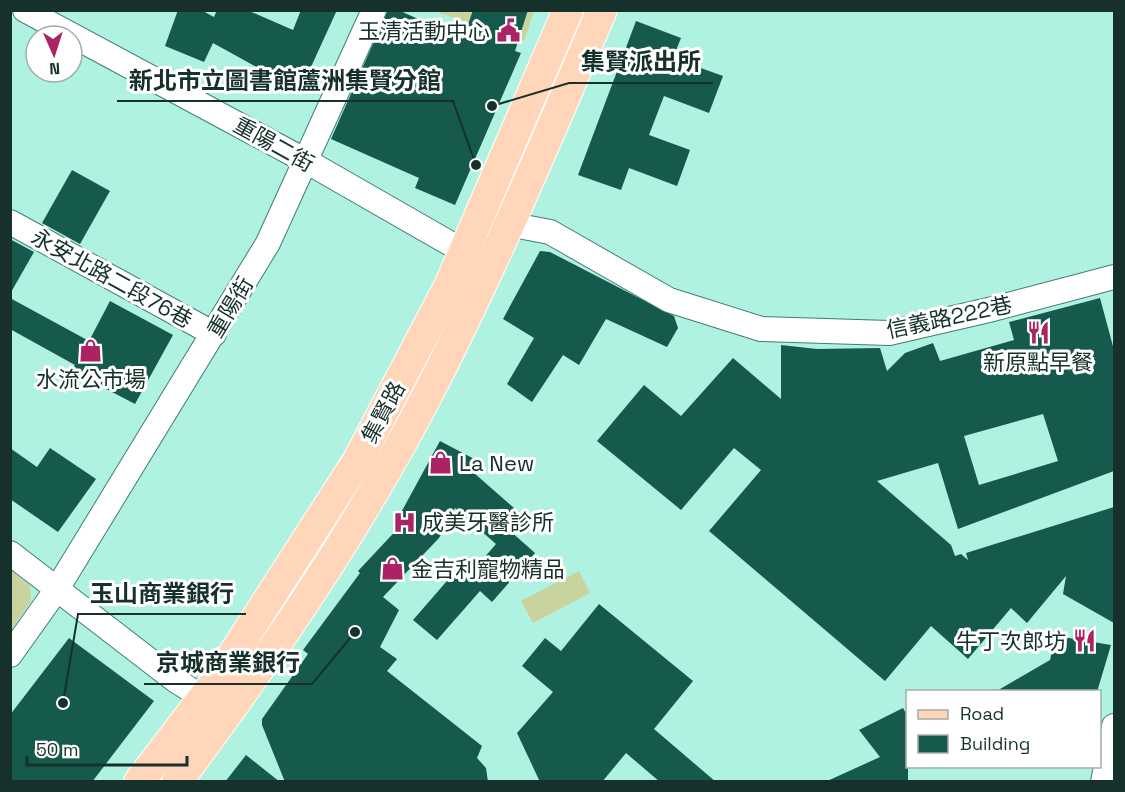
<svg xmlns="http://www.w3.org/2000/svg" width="1125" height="792" font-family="'Space Grotesk','Noto Sans TC',sans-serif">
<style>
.green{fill:#c9d39d}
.building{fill:#165a4d;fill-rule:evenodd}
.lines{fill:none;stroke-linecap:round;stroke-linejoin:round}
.minor-casing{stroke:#3f7f70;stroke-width:26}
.major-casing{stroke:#fff;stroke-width:32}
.minor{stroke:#fff;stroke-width:24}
.major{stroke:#ffd6b9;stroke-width:30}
.labels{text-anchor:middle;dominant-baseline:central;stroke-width:6;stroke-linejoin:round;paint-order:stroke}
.poi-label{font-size:22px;fill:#16312b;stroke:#fff;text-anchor:start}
.street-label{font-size:22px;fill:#16312b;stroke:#fff}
.leader{fill:none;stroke:#16312b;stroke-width:2}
.callout-dot{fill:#16312b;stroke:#fff;stroke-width:2}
.callout-label{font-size:24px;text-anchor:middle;font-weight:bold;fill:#16312b;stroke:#fff;stroke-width:6;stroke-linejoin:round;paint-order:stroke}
</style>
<rect width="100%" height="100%" fill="#b0f2e1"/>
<!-- green -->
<path class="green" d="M 434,11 L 534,11 L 524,41 Z
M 11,570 L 30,586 L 31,601 L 11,630 Z
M 579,571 L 590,593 L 533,623 L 521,601 Z"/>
<!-- building -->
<path class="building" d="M 178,10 L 201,10 L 214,17 L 217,10 L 247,10 L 293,30 L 301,10 L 337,10 L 300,91 L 213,43 L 204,62 L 165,46 Z
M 388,10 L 398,10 L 463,39 L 473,10 L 528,10 L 515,51 L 521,53 L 455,205 L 415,188 L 419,178 L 331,139 Z
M 636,21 L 681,38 L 673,58 L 723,76 L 709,113 L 664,96 L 649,135 L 690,150 L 677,186 L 629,168 L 621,190 L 578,175 Z
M 72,170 L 110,191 L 80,244 L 42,223 Z
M 10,239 L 34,252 L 10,294 Z
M 540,251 L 550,252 L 674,316 L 678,328 L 667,347 L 606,319 L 579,365 L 563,355 L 532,402 L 507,384 L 534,338 L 503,319 Z
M 10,298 L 89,341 L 110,301 L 173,335 L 135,404 L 70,370 L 75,365 L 10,329 Z
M 1100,298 L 1114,350 L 1114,471 L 958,529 L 938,463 L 877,481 L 951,545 L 955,556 L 961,554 L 968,560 L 966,553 L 1114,507 L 1114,623 L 1063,594 L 1066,576 L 1027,623 L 1011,608 L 968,659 L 931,626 L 885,681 L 709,531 L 761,470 L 734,448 L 681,510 L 597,441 L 644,385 L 681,416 L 733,358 L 781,399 L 781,345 L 817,349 L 880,348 L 887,371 L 905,353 L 933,343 L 940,361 L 1014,340 L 1009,322 ZM 1043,414 L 1058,461 L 979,485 L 964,436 Z
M 440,441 L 480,462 L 474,473 L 522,515 L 509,530 L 535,553 L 492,602 L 480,591 L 437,640 L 413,620 L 453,574 L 463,582 L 496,544 L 455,508 L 439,538 L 383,597 L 399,610 L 380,647 L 397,659 L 387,671 L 482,746 L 477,758 L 486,768 L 488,782 L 285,782 L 262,725 L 262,719 L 308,654 L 303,650 L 360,573 L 358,571 L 403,523 L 397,520 Z
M 10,448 L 37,467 L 50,448 L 96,479 L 58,532 L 10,499 Z
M 599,604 L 693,681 L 654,729 L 716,782 L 660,782 L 626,753 L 602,782 L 540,782 L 517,733 L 553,692 L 522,666 L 545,638 L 561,651 Z
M 1063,637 L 1111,645 L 1097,692 L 995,692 L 1050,660 L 1054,642 Z
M 69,638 L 154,701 L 92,782 L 10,782 L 10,715 Z
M 903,708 L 908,717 L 908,782 L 825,782 L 880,757 L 859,730 Z
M 246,755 L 280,782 L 225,782 Z"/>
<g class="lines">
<defs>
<path id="minor" d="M 25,10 L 306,161 L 477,259
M 482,213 L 508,224 L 550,232 L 669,300 L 761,329 L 889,333 L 993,309 L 1114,277
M 10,222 L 214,334
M 10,553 L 175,680 L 218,707
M 10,655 L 57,589 L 268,243 L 374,10
M 1103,782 L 1114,726"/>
<path id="major" d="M 139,782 L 216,681 L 358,460 L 449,286 L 568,10
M 177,782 C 269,659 357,531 428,394 C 492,269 547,140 602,10"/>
</defs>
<!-- minor casing -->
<use href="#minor" class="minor-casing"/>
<!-- major casing -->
<use href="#major" class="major-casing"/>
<!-- minor -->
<use href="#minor" class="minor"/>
<!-- major -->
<use href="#major" class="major"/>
</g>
<!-- icons -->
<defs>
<symbol id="civic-bare" viewBox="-9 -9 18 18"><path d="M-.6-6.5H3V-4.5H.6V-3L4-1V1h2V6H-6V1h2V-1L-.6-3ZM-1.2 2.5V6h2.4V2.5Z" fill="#ab2265" stroke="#fff" stroke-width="2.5" paint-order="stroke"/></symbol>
<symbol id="restaurant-bare" viewBox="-9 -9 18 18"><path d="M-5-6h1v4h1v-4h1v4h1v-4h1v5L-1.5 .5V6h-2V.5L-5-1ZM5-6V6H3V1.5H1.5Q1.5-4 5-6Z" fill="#ab2265" stroke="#fff" stroke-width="2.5" paint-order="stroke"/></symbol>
<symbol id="shop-bare" viewBox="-9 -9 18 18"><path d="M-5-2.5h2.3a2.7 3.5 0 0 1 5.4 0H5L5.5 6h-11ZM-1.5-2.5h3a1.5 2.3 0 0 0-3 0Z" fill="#ab2265" stroke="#fff" stroke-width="2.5" paint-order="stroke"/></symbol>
<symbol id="hospital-bare" viewBox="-9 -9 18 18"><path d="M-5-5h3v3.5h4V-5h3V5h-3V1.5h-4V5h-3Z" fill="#ab2265" stroke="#fff" stroke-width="2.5" paint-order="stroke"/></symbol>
</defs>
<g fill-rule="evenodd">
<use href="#civic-bare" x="492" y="14" width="33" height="33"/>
<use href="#restaurant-bare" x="1022" y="316" width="33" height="33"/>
<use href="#shop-bare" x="74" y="334" width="33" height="33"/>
<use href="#shop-bare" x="424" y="446" width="33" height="33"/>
<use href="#hospital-bare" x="388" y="506" width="33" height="33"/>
<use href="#shop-bare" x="376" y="552" width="33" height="33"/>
<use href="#restaurant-bare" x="1068" y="624" width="33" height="33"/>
</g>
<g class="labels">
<!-- poi labels -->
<g class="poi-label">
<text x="490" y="31" text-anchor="end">玉清活動中心</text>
<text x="1038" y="362" text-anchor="middle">新原點早餐</text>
<text x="91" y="379" text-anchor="middle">水流公市場</text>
<text x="459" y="463">La New</text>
<text x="422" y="522">成美牙醫診所</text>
<text x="411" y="569">金吉利寵物精品</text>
<text x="1066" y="641" text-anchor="end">牛丁次郎坊</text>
</g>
<!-- street labels -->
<g class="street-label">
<text transform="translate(274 144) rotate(29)">重陽二街</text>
<text transform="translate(112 278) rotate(29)">永安北路二段76巷</text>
<text transform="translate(230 307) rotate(-59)">重陽街</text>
<text transform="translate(949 317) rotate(-12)">信義路222巷</text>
<text transform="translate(383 412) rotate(-62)">集賢路</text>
</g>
</g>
<!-- callouts -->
<path class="leader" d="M492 106L569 83H713M476 165L453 101H117M63 703L78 614H246M355 632L312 684H144"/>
<g class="callout-dot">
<circle cx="492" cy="106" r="6"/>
<circle cx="476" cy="165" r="6"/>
<circle cx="63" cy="703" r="6"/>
<circle cx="355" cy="632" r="6"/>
</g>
<g class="callout-label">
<text x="641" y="70">集賢派出所</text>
<text x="285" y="89">新北市立圖書館蘆洲集賢分館</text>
<text x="162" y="602">玉山商業銀行</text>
<text x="228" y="671">京城商業銀行</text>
</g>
<!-- border -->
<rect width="1125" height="792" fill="none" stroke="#16312b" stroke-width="24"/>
<!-- legend -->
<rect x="906" y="690" width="195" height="78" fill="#ffffff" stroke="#a2adaa" stroke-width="1.5"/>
<rect x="918" y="710" width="30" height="9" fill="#ffd6b9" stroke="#a2adaa" stroke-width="1.5"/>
<text x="960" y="720" font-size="18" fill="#16312b">Road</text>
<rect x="918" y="735" width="30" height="18" fill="#165a4d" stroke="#a2adaa" stroke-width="1.5"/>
<text x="960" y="750" font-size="18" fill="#16312b">Building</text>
<!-- north arrow -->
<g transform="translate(54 54) rotate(177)"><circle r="28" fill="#ffffff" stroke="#a2adaa" stroke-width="1.5"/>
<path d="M0-4.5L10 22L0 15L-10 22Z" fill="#ab2265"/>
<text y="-9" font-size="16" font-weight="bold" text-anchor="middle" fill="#16312b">N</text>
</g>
<!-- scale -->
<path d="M27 756v9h160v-9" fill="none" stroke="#16312b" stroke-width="3"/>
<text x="36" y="756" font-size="18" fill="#16312b" stroke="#ffffff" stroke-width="4.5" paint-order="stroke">50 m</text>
</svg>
